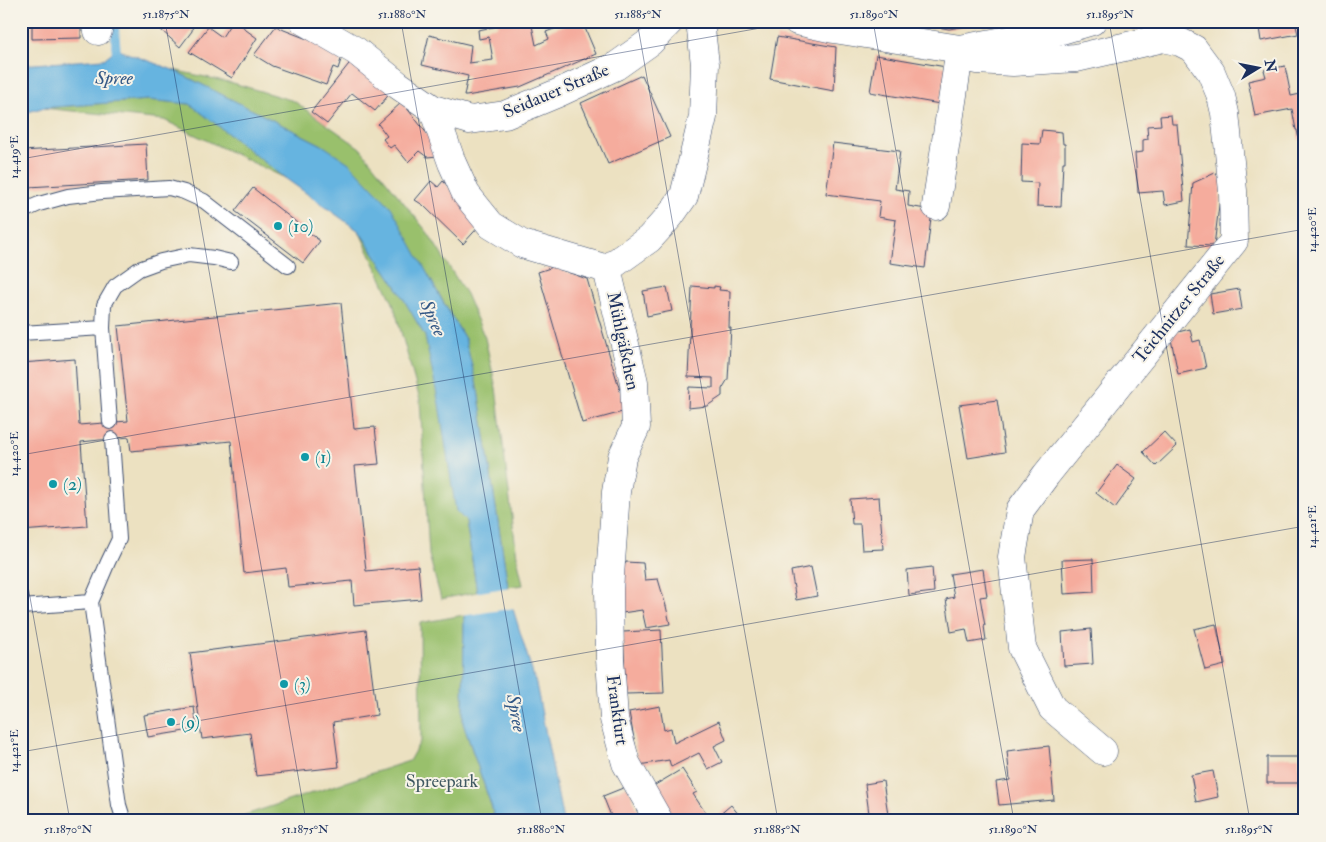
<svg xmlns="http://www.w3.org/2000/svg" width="1326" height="842" font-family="'IM FELL Double Pica',serif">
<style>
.green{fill:#99c06c;stroke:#5a7865}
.water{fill:#66b4e0;stroke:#40729f}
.pier{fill:#ece1c1}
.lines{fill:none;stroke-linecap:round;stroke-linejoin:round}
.stream{stroke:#66b4e0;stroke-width:9}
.building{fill:#f5ac9d}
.service-casing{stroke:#3a4a6d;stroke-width:16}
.minor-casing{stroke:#3a4a6d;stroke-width:29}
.service{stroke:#fff;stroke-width:14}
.minor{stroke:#fff;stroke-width:28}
.ticks{fill:none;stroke:#1b2f5e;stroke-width:1;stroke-opacity:0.45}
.culture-dot{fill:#0f9aa8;stroke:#f7f3e8;stroke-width:2}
.labels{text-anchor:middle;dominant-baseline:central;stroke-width:4;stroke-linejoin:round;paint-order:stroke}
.street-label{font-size:18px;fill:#1b2f5e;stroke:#f7f3e8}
.culture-label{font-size:18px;fill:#0d838f;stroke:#f7f3e8;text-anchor:start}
.park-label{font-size:18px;fill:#415a62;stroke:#f7f3e8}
.water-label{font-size:19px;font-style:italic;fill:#325785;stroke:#f7f3e8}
.neatline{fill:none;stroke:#1b2f5e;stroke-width:2}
.ticks-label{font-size:12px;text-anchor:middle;fill:#1b2f5e}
</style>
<rect width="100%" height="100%" fill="#f7f3e8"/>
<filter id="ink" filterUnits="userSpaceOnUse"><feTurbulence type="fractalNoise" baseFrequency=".02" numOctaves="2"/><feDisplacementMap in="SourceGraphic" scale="10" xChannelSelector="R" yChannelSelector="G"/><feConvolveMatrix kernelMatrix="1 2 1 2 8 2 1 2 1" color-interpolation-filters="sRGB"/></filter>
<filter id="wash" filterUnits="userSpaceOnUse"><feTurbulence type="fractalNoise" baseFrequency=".0096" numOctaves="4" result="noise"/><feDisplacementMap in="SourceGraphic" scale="20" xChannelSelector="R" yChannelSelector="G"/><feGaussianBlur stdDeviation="1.12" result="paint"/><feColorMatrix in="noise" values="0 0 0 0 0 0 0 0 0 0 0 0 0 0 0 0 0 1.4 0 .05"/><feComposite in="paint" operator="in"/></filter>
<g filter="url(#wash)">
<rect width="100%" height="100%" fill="#ece1c1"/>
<!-- green -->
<path class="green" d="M 173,70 L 233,83 L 294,101 L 360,148 L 428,233 L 466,294 L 485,338 L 496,388 L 517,557 L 523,585 L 508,587 L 478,390 L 465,339 L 425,270 L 322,145 Z
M 148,100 L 190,104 L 285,178 L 164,120 L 42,108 Z
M 359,231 L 396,286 L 425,336 L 466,521 L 477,592 L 441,599 L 429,555 L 420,400 L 393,303 Z
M 464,615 L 463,723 L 492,808 L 494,821 L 227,821 L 409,761 L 421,740 L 420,623 Z"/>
<!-- water -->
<path class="water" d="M 116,49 L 173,70 L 322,145 L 349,163 L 391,207 L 443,302 L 465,339 L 478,390 L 508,587 L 513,609 L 536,684 L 563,821 L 494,821 L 492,808 L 463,723 L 464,615 L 477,592 L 466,521 L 456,511 L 439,404 L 425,336 L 396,286 L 359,231 L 285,178 L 190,104 L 148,100 L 42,108 L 21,114 L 21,65 L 104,59 Z"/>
<!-- pier -->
<path class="pier" d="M 511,587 L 515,608 L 461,616 L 474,593 Z"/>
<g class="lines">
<!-- stream -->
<path class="stream" d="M 114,21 L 117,61"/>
</g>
<g id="blocks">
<!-- building -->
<path class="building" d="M 32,21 L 81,21 L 81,38 L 32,39 Z
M 171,21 L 193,21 L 192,31 L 180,47 L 161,30 Z
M 223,21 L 238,21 L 246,30 L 257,38 L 232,78 L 189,52 L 208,27 L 222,37 L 229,26 Z
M 496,21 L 531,21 L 536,45 L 549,39 L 546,32 L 575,21 L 582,21 L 596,54 L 520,87 L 466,96 L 464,96 L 468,76 L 422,65 L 429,35 L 471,45 L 469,63 L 493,60 L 489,37 L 479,39 L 478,30 L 498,26 Z
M 905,21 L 991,21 L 991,22 L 949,29 L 905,22 Z
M 1258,21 L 1295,21 L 1298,34 L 1261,41 Z
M 276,26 L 284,30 L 343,53 L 338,69 L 333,67 L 326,85 L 272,66 L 254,55 Z
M 777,37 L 836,47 L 834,91 L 770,79 Z
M 876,55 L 946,67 L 940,104 L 870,92 Z
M 352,60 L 392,91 L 375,111 L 352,93 L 327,124 L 311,112 Z
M 1285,66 L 1291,96 L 1305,93 L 1305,139 L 1299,140 L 1297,130 L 1296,130 L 1292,109 L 1255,116 L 1248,81 L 1266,77 L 1264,70 Z
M 642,75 L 670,137 L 608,164 L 581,103 Z
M 402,102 L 432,140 L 438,156 L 427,157 L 419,151 L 408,162 L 394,145 L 390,148 L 383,139 L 387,136 L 378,124 Z
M 1171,115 L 1172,124 L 1177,124 L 1184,201 L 1165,205 L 1163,191 L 1138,193 L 1135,153 L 1143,152 L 1143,140 L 1148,139 L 1147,126 L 1161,125 L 1160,116 Z
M 1042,130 L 1062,132 L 1063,144 L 1065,144 L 1065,162 L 1063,162 L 1061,207 L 1037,206 L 1038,183 L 1021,182 L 1022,143 L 1040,144 Z
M 833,143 L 900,151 L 895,189 L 909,191 L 908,206 L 932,210 L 925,268 L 890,263 L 896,220 L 878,217 L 880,201 L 826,194 Z
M 146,144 L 148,180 L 28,187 L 21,191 L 21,151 Z
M 1215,173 L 1222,181 L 1214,246 L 1188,245 L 1193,183 Z
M 431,181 L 438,187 L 443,181 L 482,223 L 463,244 L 423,205 L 415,200 Z
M 253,188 L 320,241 L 303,263 L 235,211 Z
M 553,267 L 587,279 L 626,411 L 582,423 L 538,272 Z
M 692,286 L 714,288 L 714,286 L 720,287 L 719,290 L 730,291 L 729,328 L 731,328 L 728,379 L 722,389 L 722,396 L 707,406 L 688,408 L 689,387 L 713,388 L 713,378 L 688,377 Z
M 667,287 L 672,311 L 647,316 L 643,291 Z
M 1239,289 L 1242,309 L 1213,314 L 1210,294 Z
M 341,303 L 354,429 L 375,427 L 379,464 L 355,466 L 366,571 L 418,566 L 421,599 L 354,605 L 352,581 L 288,587 L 286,568 L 244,573 L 231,441 L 131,451 L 129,437 L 81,442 L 87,526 L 21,531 L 21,363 L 75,359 L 79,425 L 128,421 L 118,326 Z
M 1190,329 L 1193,342 L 1200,340 L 1206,368 L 1178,374 L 1170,334 Z
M 997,400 L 1005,452 L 968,458 L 959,405 Z
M 1164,432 L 1177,446 L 1156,466 L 1143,452 Z
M 1117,465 L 1136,479 L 1115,508 L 1096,493 Z
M 879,497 L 883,549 L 862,550 L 860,524 L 852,524 L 850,499 Z
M 1093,559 L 1094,592 L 1064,594 L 1062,560 Z
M 626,562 L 643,563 L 645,580 L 658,579 L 666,606 L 670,624 L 646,628 L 642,610 L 622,613 L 618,577 Z
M 811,567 L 817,596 L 796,600 L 791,571 Z
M 932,567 L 934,592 L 909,595 L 907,570 Z
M 983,569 L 987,596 L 980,597 L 985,626 L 984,626 L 986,640 L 969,643 L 966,629 L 951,632 L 946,599 L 954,597 L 950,574 Z
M 1216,624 L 1225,665 L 1205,670 L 1194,629 Z
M 1091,629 L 1093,664 L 1064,666 L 1062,632 Z
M 366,630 L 377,715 L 333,722 L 339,767 L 256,776 L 250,733 L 202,739 L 190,653 Z
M 661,630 L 664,693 L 626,694 L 623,632 Z
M 660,706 L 664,730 L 671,728 L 674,743 L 719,721 L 726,740 L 714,746 L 722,762 L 708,769 L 699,753 L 671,767 L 669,760 L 639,765 L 629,712 Z
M 194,707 L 197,729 L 148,737 L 144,715 Z
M 1049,746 L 1054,800 L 999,805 L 996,782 L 1010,780 L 1007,751 Z
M 1267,757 L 1299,757 L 1299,783 L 1267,783 Z
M 682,769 L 697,792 L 693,794 L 709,818 L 706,821 L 672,821 L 650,788 Z
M 1213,771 L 1218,797 L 1196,802 L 1191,775 Z
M 883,781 L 889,821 L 870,821 L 865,784 Z
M 628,786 L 642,821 L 613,821 L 603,796 Z
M 731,805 L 744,821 L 712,821 Z"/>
</g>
</g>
<g filter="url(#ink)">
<use href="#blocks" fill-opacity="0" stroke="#3a4a6d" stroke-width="1"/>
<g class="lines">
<defs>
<path id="service" d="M 21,212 L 39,204 L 68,196 L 102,192 L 169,188 L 184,192 L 204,201 L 288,266
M 21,333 L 103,328
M 110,422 L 103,328 L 104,305 L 115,286 L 139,269 L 161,261 L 189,255 L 214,258 L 231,262
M 112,439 L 119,539 L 108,562 L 91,602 L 119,805 L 124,821
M 21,607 L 91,602"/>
<path id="minor" d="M 96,21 L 98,31
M 304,21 L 356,51 L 398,85 L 433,109 L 470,120 L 505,115 L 558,93 L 616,66 L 650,42 L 670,21
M 797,21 L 834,29 L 960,49 L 1058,31 L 1092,21
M 433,109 L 452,163 L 466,194 L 491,225 L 522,244 L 607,269
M 936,206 L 960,49 L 976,60 L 1013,62 L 1076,58 L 1163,38 L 1180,42 L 1194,49 L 1211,72 L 1221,96 L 1225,113 L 1233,191 L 1234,241 L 1046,475 L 1020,510 L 1012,557 L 1022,648 L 1052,708 L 1103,751
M 607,269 L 634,382 L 636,427 L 622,457 L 616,492 L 609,590 L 610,659 L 614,719 L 626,763 L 659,821
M 607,269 L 649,239 L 670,216 L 684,196 L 703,117 L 705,64 L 700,21"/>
</defs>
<!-- service casing -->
<use href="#service" class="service-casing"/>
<!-- minor casing -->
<use href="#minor" class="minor-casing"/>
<!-- service -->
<use href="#service" class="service"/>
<!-- minor -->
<use href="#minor" class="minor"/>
</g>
</g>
<!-- ticks -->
<path class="ticks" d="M 165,21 L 306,821M 401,21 L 542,821M 637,21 L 778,821M 873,21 L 1014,821M 1109,21 L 1250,821M 21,159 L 800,21M 21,455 L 1305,229M 21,547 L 70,821M 21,752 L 1305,526"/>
<!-- markers -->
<g class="culture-dot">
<circle cx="278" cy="226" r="5"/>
<circle cx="305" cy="457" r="5"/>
<circle cx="53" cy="484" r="5"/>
<circle cx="284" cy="684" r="5"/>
<circle cx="171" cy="722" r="5"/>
</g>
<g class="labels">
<!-- street labels -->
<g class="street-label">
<text transform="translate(556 91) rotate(-23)">Seidauer Straße</text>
<text transform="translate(1179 309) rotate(-51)">Teichnitzer Straße</text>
<text transform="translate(623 341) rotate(78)">Mühlgäßchen</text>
<text transform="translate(617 710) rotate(82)">Frankfurt</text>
</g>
<!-- culture labels -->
<g class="culture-label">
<text x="288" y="226">(10)</text>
<text x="315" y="457">(1)</text>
<text x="63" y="484">(2)</text>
<text x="294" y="684">(3)</text>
<text x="181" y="722">(9)</text>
</g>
<!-- park labels -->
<g class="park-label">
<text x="442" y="781">Spreepark</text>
</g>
<!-- water labels -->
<g class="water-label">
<text x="114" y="78">Spree</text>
<text transform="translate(433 318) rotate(66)">Spree</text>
<text transform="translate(516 713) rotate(79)">Spree</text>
</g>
</g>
<!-- margin -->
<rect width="1326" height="842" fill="none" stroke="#f7f3e8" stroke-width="55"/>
<!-- north arrow -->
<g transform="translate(1258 68) rotate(80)" stroke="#f7f3e8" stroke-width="4" paint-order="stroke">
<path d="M0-4L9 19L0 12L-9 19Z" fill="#1b2f5e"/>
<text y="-8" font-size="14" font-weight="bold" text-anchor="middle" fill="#1b2f5e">N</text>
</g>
<rect x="28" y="28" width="1270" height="786" class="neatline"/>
<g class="ticks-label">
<text x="166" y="18">51.1875°N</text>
<text x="402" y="18">51.1880°N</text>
<text x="638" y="18">51.1885°N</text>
<text x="874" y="18">51.1890°N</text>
<text x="1110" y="18">51.1895°N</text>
<text transform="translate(14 157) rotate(-90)" y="4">14.419°E</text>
<text transform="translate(1312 230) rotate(-90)" y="4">14.420°E</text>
<text transform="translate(14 454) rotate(-90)" y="4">14.420°E</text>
<text transform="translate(1312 527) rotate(-90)" y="4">14.421°E</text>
<text transform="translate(14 751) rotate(-90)" y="4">14.421°E</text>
<text x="68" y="833">51.1870°N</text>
<text x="305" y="833">51.1875°N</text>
<text x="541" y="833">51.1880°N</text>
<text x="777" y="833">51.1885°N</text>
<text x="1013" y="833">51.1890°N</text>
<text x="1249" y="833">51.1895°N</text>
</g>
</svg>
